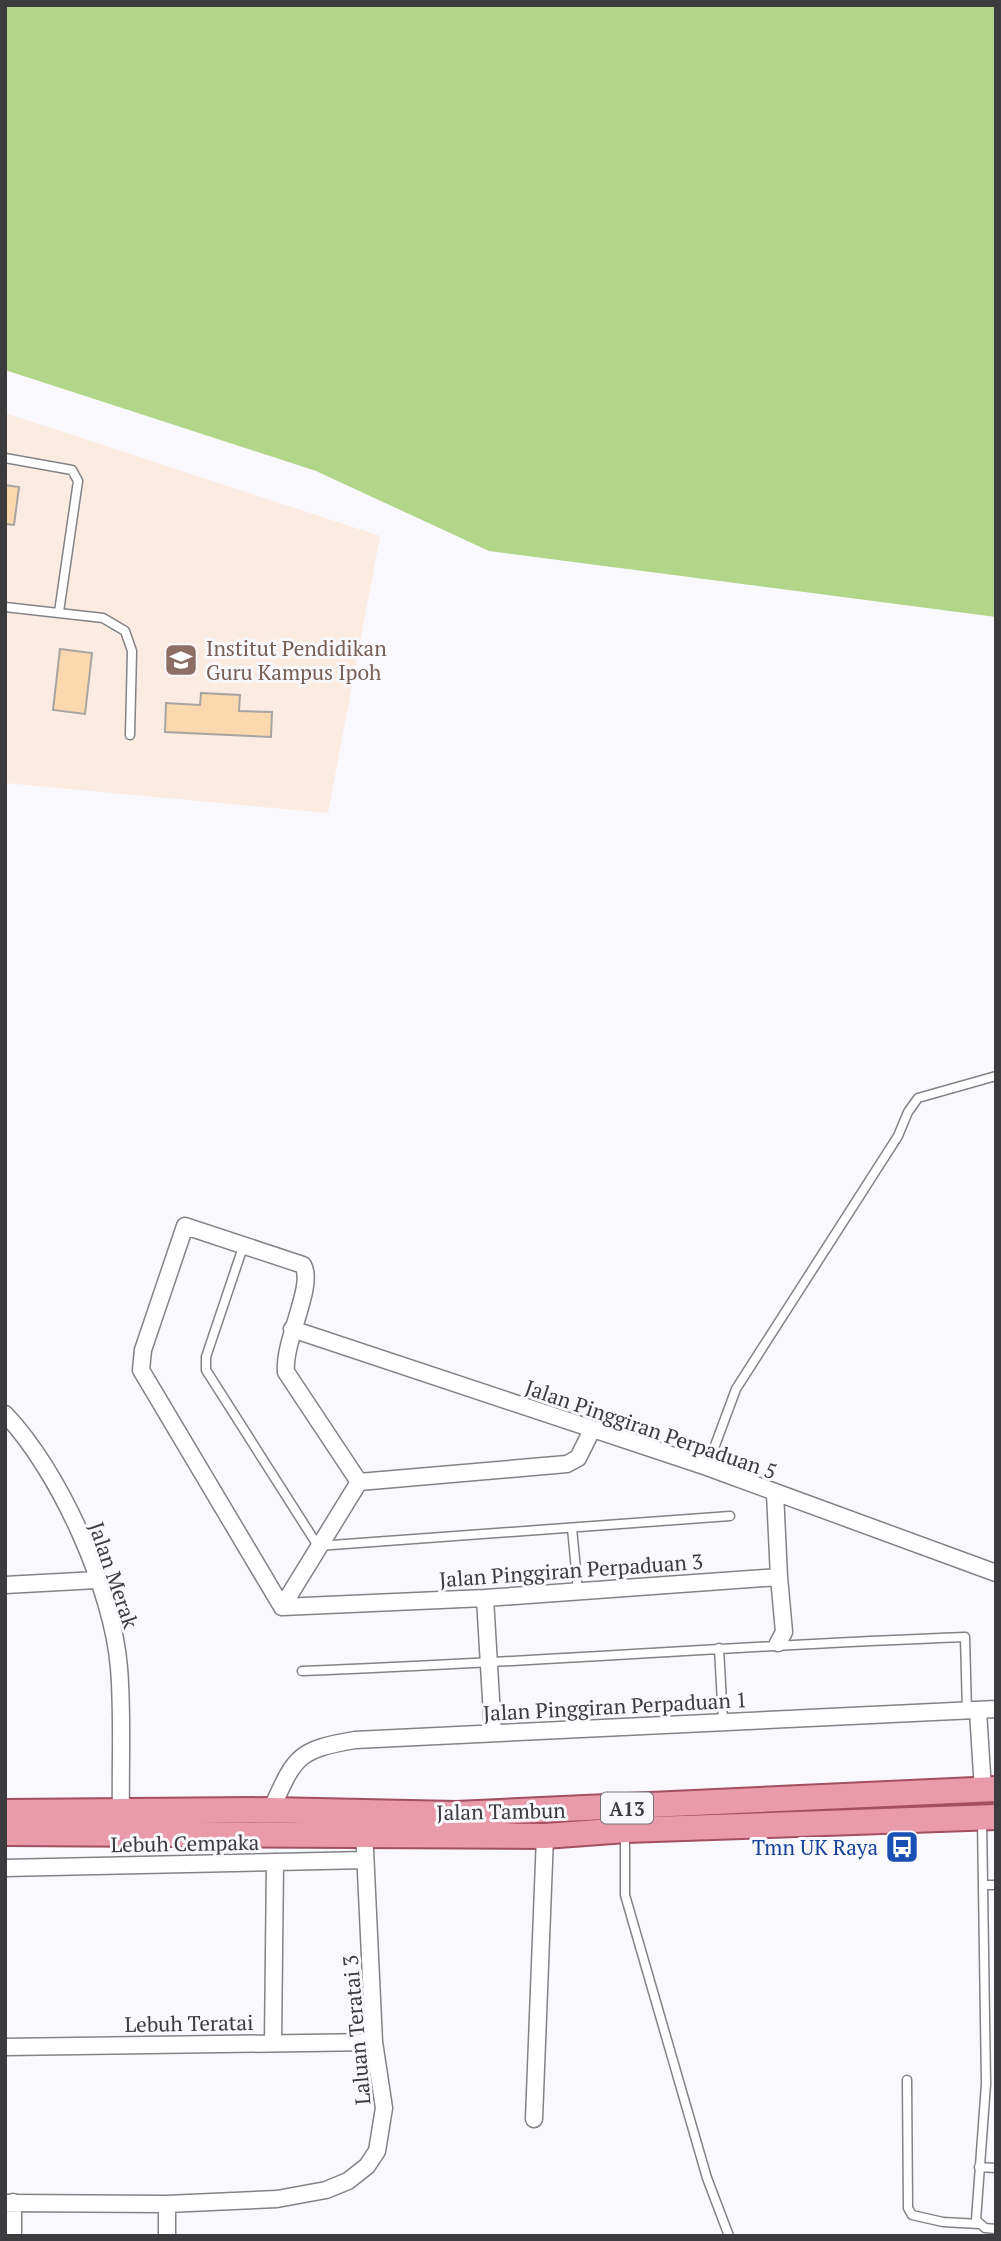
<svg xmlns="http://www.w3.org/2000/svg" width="1001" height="2241" font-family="'PT Serif',serif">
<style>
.education{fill:#fcebe0}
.green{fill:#b1d689}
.building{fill:#fbd9af;stroke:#a7a4a1;stroke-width:2}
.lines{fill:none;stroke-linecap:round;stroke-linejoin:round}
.service-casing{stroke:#838387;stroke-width:11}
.minor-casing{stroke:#838387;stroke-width:19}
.primary-casing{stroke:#a34e61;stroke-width:28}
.service{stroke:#fff;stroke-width:8}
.minor{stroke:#fff;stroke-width:16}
.primary{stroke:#e99bac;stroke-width:24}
.labels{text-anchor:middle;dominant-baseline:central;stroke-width:6;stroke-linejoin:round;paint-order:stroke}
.shield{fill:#f8f8fd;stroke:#747477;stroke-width:2}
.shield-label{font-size:19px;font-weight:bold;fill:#3c3b3d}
.education-label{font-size:21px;fill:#785e54;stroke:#f8f8fd;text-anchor:start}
.street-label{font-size:21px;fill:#3c3b3d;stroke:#f8f8fd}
.transit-label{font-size:21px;fill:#164399;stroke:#f8f8fd;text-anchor:end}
</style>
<rect width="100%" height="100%" fill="#f8f8fd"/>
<!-- education -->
<path class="education" d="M 5,413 L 380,536 L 328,813 L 5,783 Z"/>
<!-- green -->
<path class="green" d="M 5,5 L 996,5 L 996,617 L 489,551 L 316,471 L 5,370 Z"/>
<!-- building -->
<path class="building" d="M 5,485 L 19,487 L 14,525 L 5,524 Z
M 60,649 L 92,653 L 85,714 L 53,710 Z
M 201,693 L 240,695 L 239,711 L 272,712 L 271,737 L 165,732 L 166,703 L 200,705 Z"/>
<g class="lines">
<defs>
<path id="service" d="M 5,458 L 72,470 L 78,481 L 59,612
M 5,607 L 103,618 L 125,631 L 132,651 L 130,735
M 244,1244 L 206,1357 L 206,1370 L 318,1546 L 730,1516
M 707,1467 L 736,1389 L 898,1136 L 908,1112 L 918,1098 L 996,1076
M 572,1528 L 578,1591
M 719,1648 L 723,1721
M 302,1671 C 523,1663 744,1645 965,1637 L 967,1712
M 982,1820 L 986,2084 L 976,2220 L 985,2228 L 996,2229
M 625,1833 L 625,1895 L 707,2178 L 729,2236
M 983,1885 L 996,1885
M 907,2080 L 908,2208 L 912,2215 L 943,2222 L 979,2224
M 979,2167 L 996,2168"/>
<path id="minor" d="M 292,1329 L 707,1467 L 996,1573
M 5,1414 C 59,1470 113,1590 119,1668 C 123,1716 120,1765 121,1813
M 5,1585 L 97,1580
M 485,1598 L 493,1733
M 282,1607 L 141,1370 L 143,1350 L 185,1226 L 303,1265 C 315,1286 283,1341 286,1372 L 359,1482 L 567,1464 L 578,1458 L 592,1430
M 282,1607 L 485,1598 L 779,1577 L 775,1493
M 282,1607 L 359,1482
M 778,1643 L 784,1632 L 779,1577
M 978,1711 L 983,1790
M 271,1810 C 295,1757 296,1750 355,1740 L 996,1709
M 5,1868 L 365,1860
M 273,2043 L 275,1862
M 5,2047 L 374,2042
M 534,2119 L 545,1836
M 13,2202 L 13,2236
M 5,2203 L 167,2204 L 277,2199 L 326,2190 L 348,2181 L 367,2166 L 377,2151 L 384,2108 L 374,2042 L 364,1829
M 167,2236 L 167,2204"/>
<path id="primary" d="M 5,1812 L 271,1810 L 456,1814 L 996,1789
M 5,1833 L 545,1836 L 626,1830 L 996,1817"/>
</defs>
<!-- service casing -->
<use href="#service" class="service-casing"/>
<!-- minor casing -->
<use href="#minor" class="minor-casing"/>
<!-- primary casing -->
<use href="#primary" class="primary-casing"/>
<!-- service -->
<use href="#service" class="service"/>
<!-- minor -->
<use href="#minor" class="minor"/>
<!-- primary -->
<use href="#primary" class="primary"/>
</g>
<!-- icons -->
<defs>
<symbol id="university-square" viewBox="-11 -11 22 22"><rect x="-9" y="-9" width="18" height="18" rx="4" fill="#8d6e63" stroke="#f8f8fd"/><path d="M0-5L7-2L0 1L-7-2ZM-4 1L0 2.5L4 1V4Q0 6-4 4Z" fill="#fff"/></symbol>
<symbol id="bus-square" viewBox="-11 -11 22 22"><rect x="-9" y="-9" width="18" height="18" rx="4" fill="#1a4fb4" stroke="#f8f8fd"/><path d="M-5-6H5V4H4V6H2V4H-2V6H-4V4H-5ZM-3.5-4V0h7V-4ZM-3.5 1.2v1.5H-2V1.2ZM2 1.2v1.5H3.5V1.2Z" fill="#fff"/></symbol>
</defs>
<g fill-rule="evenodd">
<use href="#university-square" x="162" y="641" width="38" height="38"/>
<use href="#bus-square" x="883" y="1828" width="38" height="38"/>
</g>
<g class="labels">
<!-- shield labels -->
<rect class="shield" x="601" y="1792.5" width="52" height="31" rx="5"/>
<g class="shield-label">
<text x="627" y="1808">A13</text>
</g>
<!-- education labels -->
<g class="education-label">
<text x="206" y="648">Institut Pendidikan<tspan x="206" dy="24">Guru Kampus Ipoh</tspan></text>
</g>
<!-- street labels -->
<g class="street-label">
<text transform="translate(651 1429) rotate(19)">Jalan Pinggiran Perpaduan 5</text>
<text transform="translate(571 1570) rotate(-4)">Jalan Pinggiran Perpaduan 3</text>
<text transform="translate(114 1575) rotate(71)">Jalan Merak</text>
<text transform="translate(615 1706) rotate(-3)">Jalan Pinggiran Perpaduan 1</text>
<text transform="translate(501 1811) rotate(-1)">Jalan Tambun</text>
<text transform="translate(185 1843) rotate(-1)">Lebuh Cempaka</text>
<text transform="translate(189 2023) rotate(-1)">Lebuh Teratai</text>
<text transform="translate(356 2030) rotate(-95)">Laluan Teratai 3</text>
</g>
<!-- transit labels -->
<g class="transit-label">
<text x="878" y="1847">Tmn UK Raya</text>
</g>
</g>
<!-- border -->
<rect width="1001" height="2241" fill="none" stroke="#3c3b3d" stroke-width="14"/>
</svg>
